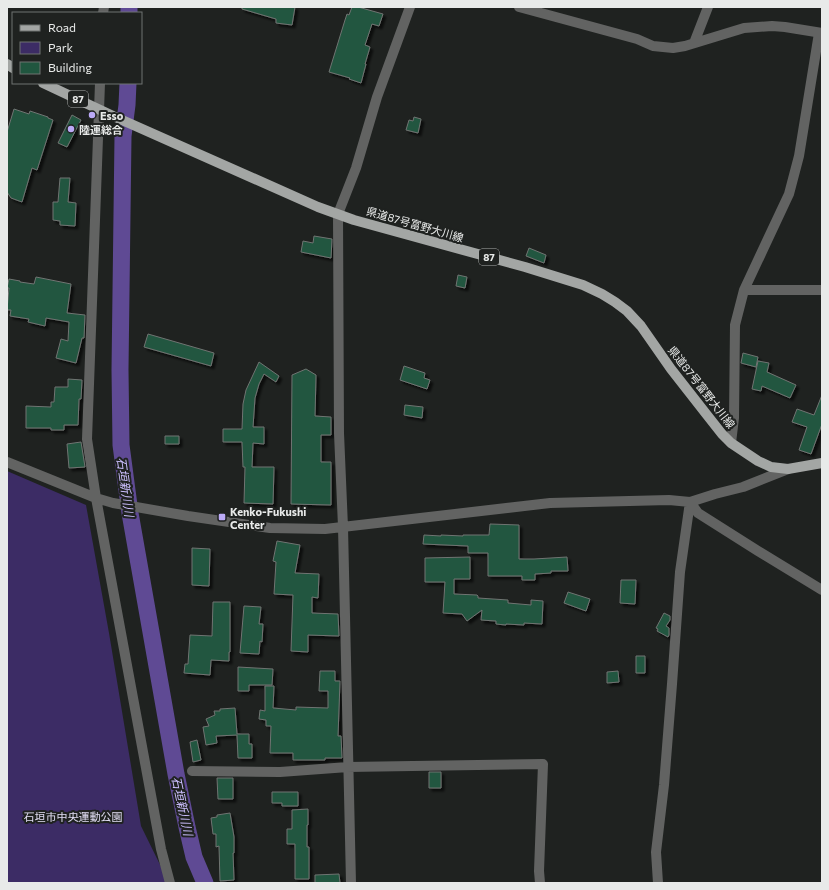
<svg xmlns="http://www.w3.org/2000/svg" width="829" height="890" font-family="Commissioner,'Noto Sans JP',sans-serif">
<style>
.green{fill:#3c2c65}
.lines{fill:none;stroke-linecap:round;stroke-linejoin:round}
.river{stroke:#5f4a94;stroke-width:17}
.building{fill:#20563f;stroke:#707472;filter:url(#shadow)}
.minor{stroke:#626362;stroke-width:10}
.major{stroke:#a3a6a4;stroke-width:10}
.poi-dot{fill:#bbaaf6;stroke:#1f2220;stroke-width:1.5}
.labels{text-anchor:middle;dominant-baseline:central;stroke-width:4;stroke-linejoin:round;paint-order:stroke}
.shield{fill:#1f2220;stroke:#acaead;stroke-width:1}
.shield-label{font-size:10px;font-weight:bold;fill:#e8eae9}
.poi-label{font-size:11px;font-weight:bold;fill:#e8eae9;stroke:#1f2220;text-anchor:start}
.street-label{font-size:11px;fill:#e8eae9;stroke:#1f2220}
.park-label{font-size:11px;fill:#e1ddf3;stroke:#1f2220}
.water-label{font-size:12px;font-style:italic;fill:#ccbffe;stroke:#1f2220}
</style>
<defs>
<filter id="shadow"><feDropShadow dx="3" dy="3" stdDeviation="1" flood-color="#0009"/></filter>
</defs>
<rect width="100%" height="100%" fill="#1f2220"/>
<!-- green -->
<path class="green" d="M 7,471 L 86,505 L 109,633 L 141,826 L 169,883 L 7,883 Z"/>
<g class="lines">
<!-- river -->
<path class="river" d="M 129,13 L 129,7
M 128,83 L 127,105 L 123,136 L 120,370 L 121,445 L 130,513 L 176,774 L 187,827 L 194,857 L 205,883"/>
</g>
<!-- building -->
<path class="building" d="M 242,7 L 295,7 L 292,25 L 276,23 L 276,19 L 242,9 Z
M 352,7 L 358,7 L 383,14 L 379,26 L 372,24 L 365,45 L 370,47 L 365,64 L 366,64 L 361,83 L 349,79 L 350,78 L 329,72 L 345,20 L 347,14 L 349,15 Z
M 14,109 L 29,114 L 30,111 L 48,117 L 48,118 L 53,120 L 37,170 L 32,168 L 22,202 L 11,198 L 7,192 L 7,132 Z
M 72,115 L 81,120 L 67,147 L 58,143 Z
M 414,117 L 421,119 L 418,133 L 406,130 L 409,120 L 413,121 Z
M 60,178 L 70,178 L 68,202 L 76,203 L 75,226 L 60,225 L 60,221 L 53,220 L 53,202 L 58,202 Z
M 314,236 L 332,239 L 331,258 L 301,252 L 303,241 L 313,243 Z
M 529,248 L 546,255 L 544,263 L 526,256 Z
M 458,275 L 467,277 L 465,288 L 456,286 Z
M 36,277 L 71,284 L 67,313 L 85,315 L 84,338 L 82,338 L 76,363 L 56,358 L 61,339 L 68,341 L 69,322 L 46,318 L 45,326 L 28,322 L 29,319 L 10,316 L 11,310 L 7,310 L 9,288 L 7,288 L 9,279 L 20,281 L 20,282 L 34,284 Z
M 148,334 L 214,353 L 211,366 L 144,347 Z
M 743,353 L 758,357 L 756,367 L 741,363 Z
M 758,361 L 769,363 L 767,372 L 796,385 L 790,398 L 762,386 L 761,391 L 752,389 Z
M 259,362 L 279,376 L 276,382 L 264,374 L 259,384 L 255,398 L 253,427 L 264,427 L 264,444 L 253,443 L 252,467 L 274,467 L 273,504 L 244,503 L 245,467 L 243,467 L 242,442 L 223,442 L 223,429 L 242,429 L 243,404 L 246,390 Z
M 404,366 L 425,373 L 424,378 L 430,380 L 427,389 L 400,380 Z
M 306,369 L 316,375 L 315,416 L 331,417 L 331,435 L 321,435 L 321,462 L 331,462 L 331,505 L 291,504 L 292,375 Z
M 68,379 L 82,380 L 81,399 L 79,399 L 78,425 L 64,425 L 64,430 L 51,430 L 51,428 L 26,428 L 26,406 L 51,407 L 51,402 L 54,402 L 55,387 L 68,387 Z
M 822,395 L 822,424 L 811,454 L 799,450 L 807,427 L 792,422 L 797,409 L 814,415 Z
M 405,405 L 423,407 L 422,418 L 404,415 Z
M 165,436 L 179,436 L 179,444 L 165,444 Z
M 81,442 L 85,467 L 69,468 L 67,444 Z
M 490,524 L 519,525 L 519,559 L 534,559 L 567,557 L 568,571 L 551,571 L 551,573 L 535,574 L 535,580 L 522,580 L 522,576 L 488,576 L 488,553 L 468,553 L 468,546 L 423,544 L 424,535 L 441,536 L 441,535 L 463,536 L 463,535 L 489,535 Z
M 277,541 L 300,545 L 295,573 L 319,574 L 318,598 L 312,597 L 312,613 L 338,614 L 339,636 L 308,635 L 308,652 L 291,651 L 293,595 L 274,594 L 276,562 L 273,561 Z
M 192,548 L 210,549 L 209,586 L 192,585 Z
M 470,557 L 470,579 L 454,579 L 454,594 L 477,595 L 478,596 L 478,598 L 508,600 L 508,603 L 531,605 L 531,600 L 543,601 L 542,624 L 524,623 L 524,625 L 506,624 L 506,625 L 496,624 L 496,621 L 481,620 L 482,610 L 467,621 L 462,614 L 443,613 L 445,582 L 425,582 L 425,558 Z
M 621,580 L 636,580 L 635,604 L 620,603 Z
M 568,592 L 590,599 L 586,611 L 564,603 Z
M 213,602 L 230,602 L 230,652 L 229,652 L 229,661 L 211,660 L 210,675 L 184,673 L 185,664 L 188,664 L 190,635 L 212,636 Z
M 244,606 L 261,607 L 259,624 L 263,624 L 262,642 L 260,641 L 259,654 L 240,653 Z
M 664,613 L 670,616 L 670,620 L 666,626 L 669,628 L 669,635 L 668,637 L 657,631 L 658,629 L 656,628 Z
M 636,656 L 645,656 L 645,673 L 636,673 Z
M 238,667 L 273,669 L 272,685 L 249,685 L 249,691 L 238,691 Z
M 320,671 L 335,671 L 335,681 L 340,681 L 338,736 L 341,736 L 342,758 L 325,758 L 325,760 L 293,760 L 293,753 L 270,753 L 271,726 L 266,726 L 266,720 L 259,719 L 260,710 L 265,711 L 265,686 L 274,686 L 273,708 L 296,710 L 296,707 L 328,708 L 328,691 L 319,691 Z
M 618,671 L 619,682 L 607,683 L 607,672 Z
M 235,708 L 237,734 L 249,734 L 249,744 L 252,744 L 252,758 L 238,758 L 237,735 L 216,736 L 217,743 L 206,745 L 203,727 L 209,726 L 206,719 L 215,715 L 214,711 L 220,711 L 220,709 Z
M 197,740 L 201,760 L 193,762 L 190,742 Z
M 429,772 L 441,772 L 441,788 L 429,788 Z
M 217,778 L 233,778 L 233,799 L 218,799 Z
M 272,792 L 298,792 L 298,806 L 282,806 L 282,803 L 272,803 Z
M 308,809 L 308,825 L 307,825 L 307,847 L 309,847 L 309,879 L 295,879 L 295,844 L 287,844 L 287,829 L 292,829 L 292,810 Z
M 230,813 L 234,837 L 234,853 L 233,853 L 234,880 L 220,881 L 219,846 L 216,847 L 216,834 L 213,834 L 211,818 L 217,817 L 217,815 Z
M 339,874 L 340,883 L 315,883 L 315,875 Z"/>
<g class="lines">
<!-- minor -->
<path class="minor" d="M 519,7 L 637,39 L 653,46 L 673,48 L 685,46 L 744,28 L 772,26 L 785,27 L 822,33
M 103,13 L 104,7
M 694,43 L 708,7
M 100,83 L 87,439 L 96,498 L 161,849 L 170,883
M 744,290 L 822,290
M 731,443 L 734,418 L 735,325 L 744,290 L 789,194 L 799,156 L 819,33
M 7,462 L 96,498 L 113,503 L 188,516 L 270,528 L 325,529 L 550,503 L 669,500 L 690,502 L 715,494 L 743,487 L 788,469
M 690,502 L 698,513 L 758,551 L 822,590
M 192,771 L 280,772 L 348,767 L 543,764 L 539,871 L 540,883
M 351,883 L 343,527 L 339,433 L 338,214 L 356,168 L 377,97 L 410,7
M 658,883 L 656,852 L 664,785 L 672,684 L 680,572 L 690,502"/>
<!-- major -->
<path class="major" d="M 7,64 L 13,68
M 43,83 L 113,116 L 318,207 L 354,220 L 525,267 L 583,285 L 602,294 L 615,302 L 627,311 L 641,326 L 671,369 L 707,415 L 722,434 L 731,443 L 758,461 L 771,467 L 788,469 L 822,463"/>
</g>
<!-- markers -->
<g class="poi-dot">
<circle cx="92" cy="115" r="4"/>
<circle cx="71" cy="129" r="4"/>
<rect x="218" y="513" width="8" height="8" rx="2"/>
</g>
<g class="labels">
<!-- shield labels -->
<g class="shield">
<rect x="68" y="91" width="20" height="16" rx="3"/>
<rect x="479" y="249" width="20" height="16" rx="3"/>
</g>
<g class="shield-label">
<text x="78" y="99">87</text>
<text x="489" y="257">87</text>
</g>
<!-- poi labels -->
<g class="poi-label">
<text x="100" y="115">Esso</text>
<text x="79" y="129">陸運総合</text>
<text x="230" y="511">Kenko-Fukushi<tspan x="230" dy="13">Center</tspan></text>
</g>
<!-- street labels -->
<g class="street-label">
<text transform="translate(415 224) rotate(16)">県道87号富野大川線</text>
<text transform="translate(702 387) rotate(52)">県道87号富野大川線</text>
</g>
<!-- park labels -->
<g class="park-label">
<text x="73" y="816">石垣市中央運動公園</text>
</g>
<!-- water labels -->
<g class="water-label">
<text transform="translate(126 487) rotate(82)">石垣新川川</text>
<text transform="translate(183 806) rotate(78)">石垣新川川</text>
</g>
</g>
<!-- border -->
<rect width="829" height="890" fill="none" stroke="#e8eae9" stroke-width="16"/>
<!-- legend -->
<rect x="12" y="12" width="130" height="72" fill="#1f2220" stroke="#6f7270"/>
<rect x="20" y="25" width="20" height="6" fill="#a3a6a4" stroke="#6f7270"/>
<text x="48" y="32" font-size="12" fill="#e8eae9">Road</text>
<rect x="20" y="42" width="20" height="12" fill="#3c2c65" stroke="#6f7270"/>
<text x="48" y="52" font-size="12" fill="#e8eae9">Park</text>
<rect x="20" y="62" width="20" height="12" fill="#20563f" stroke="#6f7270"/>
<text x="48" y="72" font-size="12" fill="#e8eae9">Building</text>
</svg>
